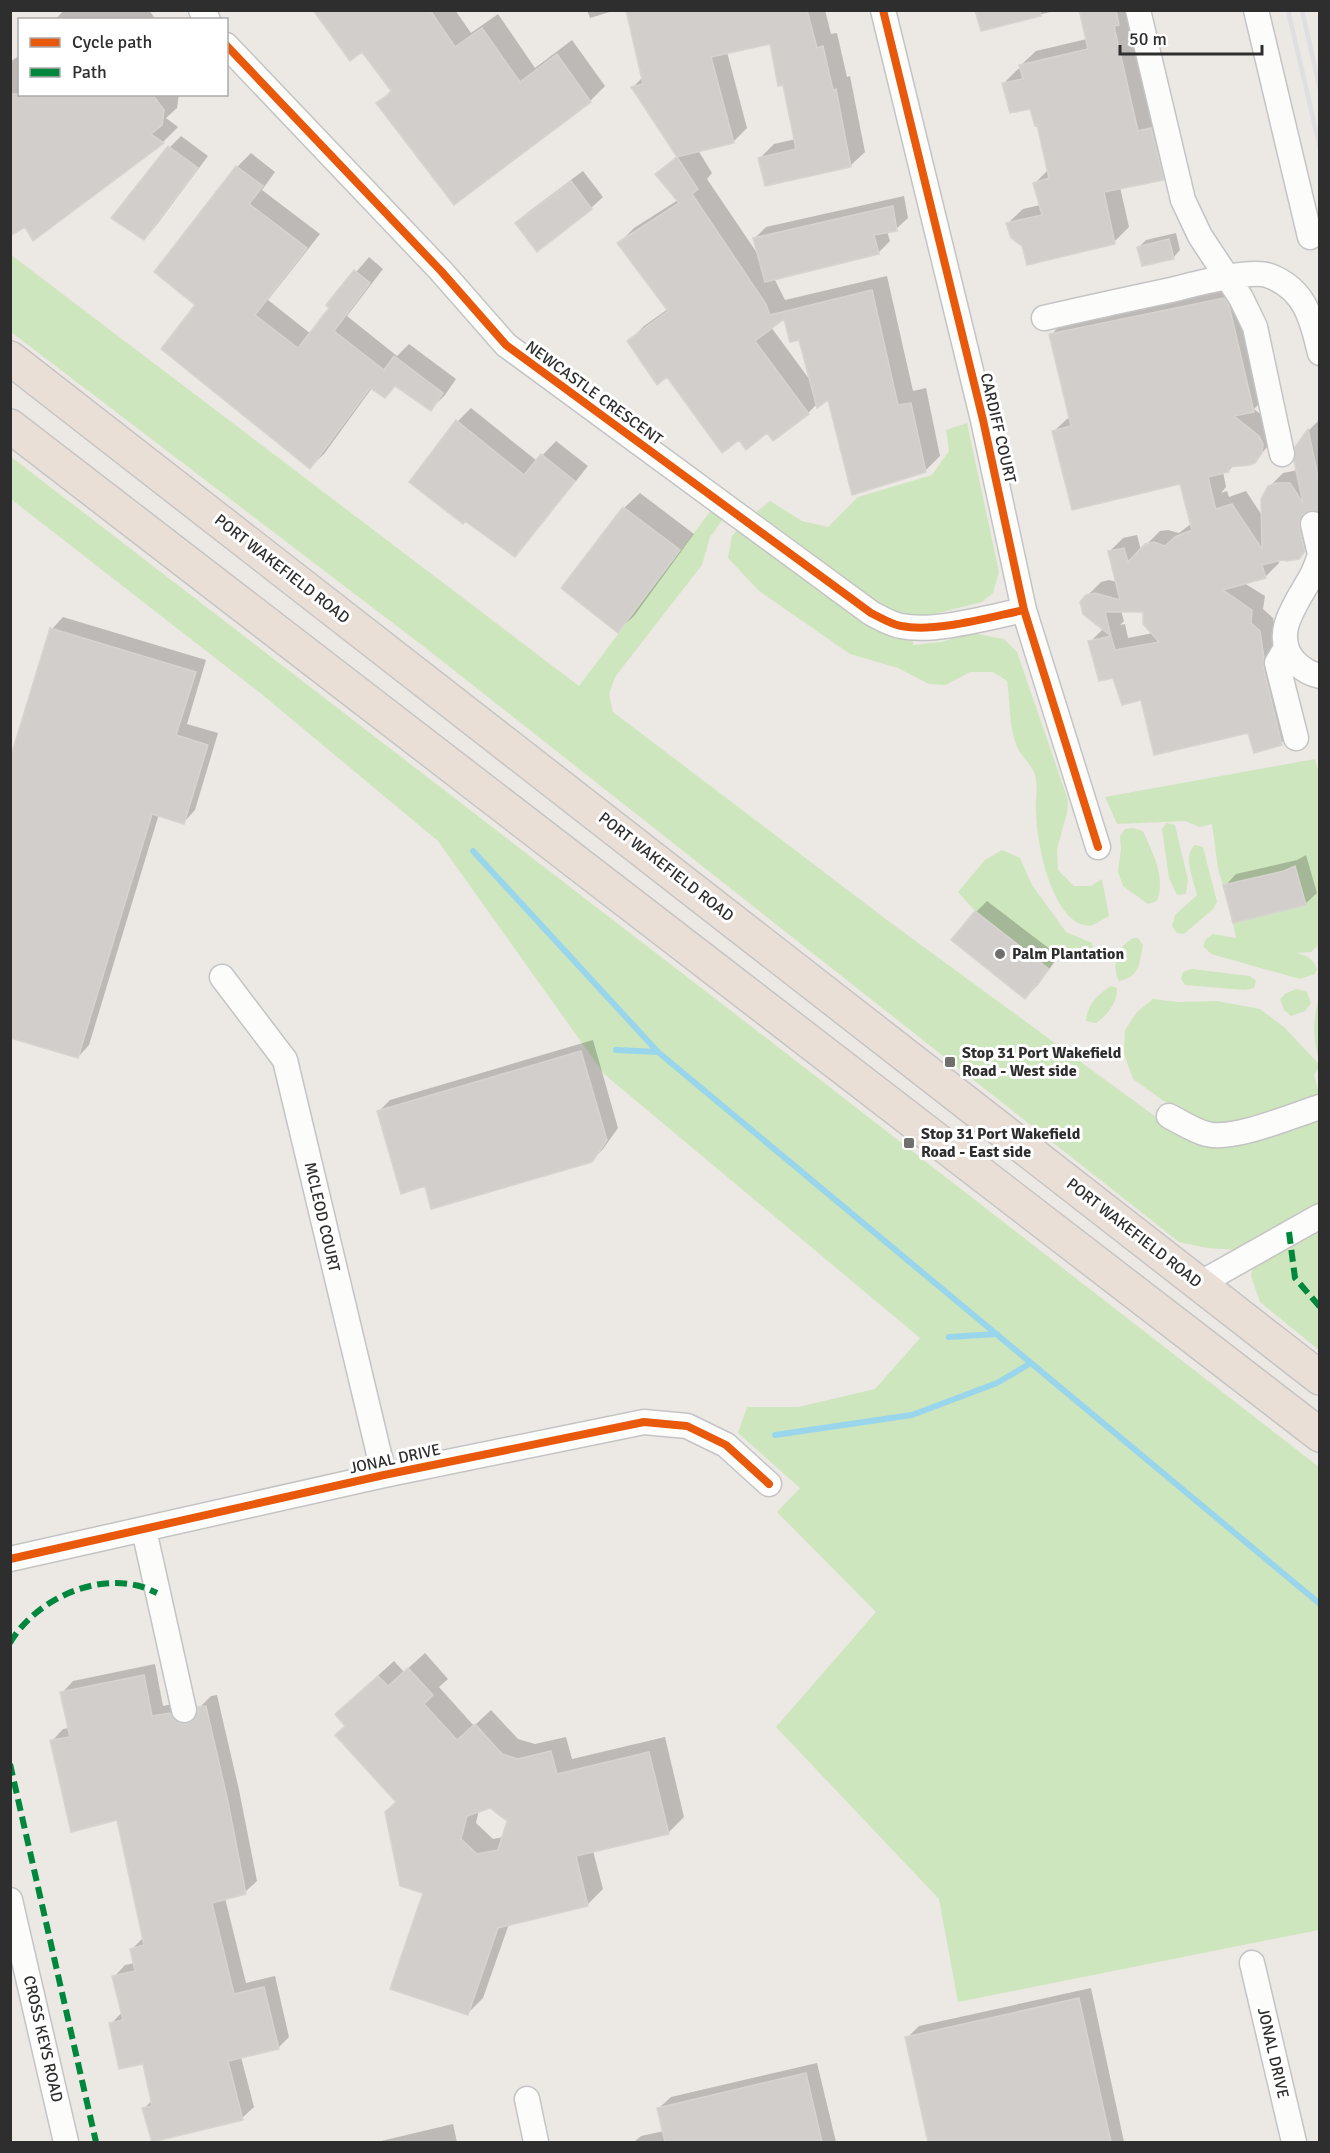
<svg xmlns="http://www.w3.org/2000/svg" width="1330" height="2153" font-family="Signika,sans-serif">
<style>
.green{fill:#cee6be}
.shadow{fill:#0003;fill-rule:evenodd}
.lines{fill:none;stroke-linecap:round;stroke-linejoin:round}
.stream{stroke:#99d6ec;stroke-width:6}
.building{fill:#d1cecb;stroke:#d7d4d0;stroke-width:1.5;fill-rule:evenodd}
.minor-casing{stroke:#c5c4c5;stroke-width:27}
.highway-casing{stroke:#c6c5c4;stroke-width:36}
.minor{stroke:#fcfcfb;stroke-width:24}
.highway{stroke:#eadfd6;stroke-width:33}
.rail{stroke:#dfdfe1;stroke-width:4.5}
.quiet{stroke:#00873e;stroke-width:6;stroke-dasharray:12 6;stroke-linecap:butt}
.cycleway-casing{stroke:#fff;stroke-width:11}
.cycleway{stroke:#e8590c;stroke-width:8}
.poi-dot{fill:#706f6e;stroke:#fff;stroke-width:2}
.labels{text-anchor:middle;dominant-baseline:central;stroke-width:6;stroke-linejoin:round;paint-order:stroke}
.street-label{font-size:16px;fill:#2e2e2e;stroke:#fff}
.poi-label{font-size:16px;font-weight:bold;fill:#2e2e2e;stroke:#fff;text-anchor:start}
</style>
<rect width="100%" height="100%" fill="#ece8e4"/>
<!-- green -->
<path class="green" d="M 10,254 L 579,686 L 718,501 L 730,510 L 710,537 L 702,565 L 615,677 L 609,694 L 613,712 L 891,923 L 1182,1136 L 1319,1116 L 1319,1350 L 1260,1302 L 1251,1276 L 1256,1251 L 1207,1248 L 1179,1242 L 427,649 L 11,332 Z
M 967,423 L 999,572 L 993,593 L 982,602 L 914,619 L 912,628 L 913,645 L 941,642 L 972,633 L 1004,639 L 1017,652 L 1068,800 L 1067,813 L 1057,849 L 1058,870 L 1074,886 L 1091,886 L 1102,879 L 1109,916 L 1091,926 C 1087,925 1081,925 1078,923 C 1049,907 1037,843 1036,813 C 1035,799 1039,786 1034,772 C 1031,764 1022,757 1018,749 C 1008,727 1011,705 1007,681 L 993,672 L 970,672 L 946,685 L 929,684 L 898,668 L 850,654 L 759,591 L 728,558 L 732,536 L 745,521 L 770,501 L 802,521 L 828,527 L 858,497 L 932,475 L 949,451 L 946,430 Z
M 10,456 L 769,1040 L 1319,1467 L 1319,1930 L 958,2002 L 939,1899 L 776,1727 L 876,1612 L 777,1512 L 800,1488 L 738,1433 L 747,1407 L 798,1407 L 875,1389 L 920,1338 L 604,1074 L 438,841 L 259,692 L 11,499 Z
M 1315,759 L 1320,777 L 1319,953 L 1317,946 L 1311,952 L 1296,953 C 1307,956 1313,958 1317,969 L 1315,974 L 1300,979 L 1211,954 L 1203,946 L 1206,939 L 1213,934 L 1236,938 L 1233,923 L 1306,905 L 1295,866 L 1284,871 L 1223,885 L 1218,869 L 1212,824 L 1200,827 L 1185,821 L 1117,824 L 1105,797 Z
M 1166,823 L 1175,825 L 1188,880 L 1186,894 L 1177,895 L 1169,878 L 1162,829 Z
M 1133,828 L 1143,831 C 1153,854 1166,877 1157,901 L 1148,904 L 1123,886 L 1118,872 L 1121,849 L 1120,836 L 1125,829 Z
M 1195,845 L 1203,847 L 1217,902 L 1213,909 L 1184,934 L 1177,933 L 1172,926 L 1175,915 L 1197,895 C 1194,882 1182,855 1195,845 Z
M 1002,850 L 1020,858 L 1032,885 L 1066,932 L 1092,943 L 1095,961 L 1076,950 L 1065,963 L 1057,956 L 1049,969 L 975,911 L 958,892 L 985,860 Z
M 1133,938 L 1138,938 L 1143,945 C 1139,964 1140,977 1119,981 C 1111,965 1117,947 1133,938 Z
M 1191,969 L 1250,976 L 1256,981 L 1254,988 L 1245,990 L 1185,985 L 1181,979 L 1183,972 Z
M 1111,986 L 1117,988 C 1118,1001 1107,1016 1096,1023 L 1086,1021 C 1087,1005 1098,994 1111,986 Z
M 1297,989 L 1307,992 L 1311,1003 L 1305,1011 L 1291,1016 L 1284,1010 L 1280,999 L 1286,993 Z
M 1153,999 L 1178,1002 L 1217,1001 L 1260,1009 L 1285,1028 L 1319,1064 L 1319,1068 L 1314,1075 L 1319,1093 L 1319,1103 L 1209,1127 L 1175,1109 L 1133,1079 L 1124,1054 L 1125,1030 L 1137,1012 Z
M 1319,1002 L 1319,1060 C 1313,1041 1313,1024 1317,1004 Z"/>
<!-- shadow -->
<path class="shadow" d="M 64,10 L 149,10 L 156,20 L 55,20 Z
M 315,10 L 455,10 L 471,33 L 498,14 L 535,68 L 572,40 L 605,86 L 590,101 L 378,103 L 392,90 L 362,50 Z
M 587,10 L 616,10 L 590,18 Z
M 627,10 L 825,10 L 831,34 L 837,33 L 847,77 L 850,76 L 865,152 L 850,166 L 760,158 L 774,144 L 796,139 L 784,84 L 771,42 L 727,52 L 747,128 L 733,142 L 698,150 L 712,173 L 707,179 L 759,256 L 754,239 L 766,227 L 904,196 L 908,218 L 896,229 L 887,231 L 890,241 L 878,253 L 774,278 L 785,300 L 887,276 L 913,391 L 926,388 L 940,456 L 925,471 L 829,397 L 817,404 L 808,413 L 767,431 L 739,437 L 629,341 L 644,326 L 668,309 L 619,243 L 634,228 L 678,200 L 657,174 L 678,155 L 633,87 L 643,77 ZM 785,316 L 800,338 L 812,383 L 771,327 Z
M 977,10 L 1058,10 L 982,29 Z
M 1080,10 L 1132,10 L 1178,163 L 1163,178 L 1120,187 L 1129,227 L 1114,242 L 1023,245 L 1008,223 L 1023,209 L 1040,205 L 1035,183 L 1049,169 L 1038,123 L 1031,107 L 1004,83 L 1018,69 L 1022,68 L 1021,65 L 1036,51 L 1087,39 Z
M 20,55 L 20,94 L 179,94 L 177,108 L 166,118 L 178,127 L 163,142 L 33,239 L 25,225 L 10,235 L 10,62 Z
M 181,136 L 208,156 L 155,227 L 144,238 L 170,147 Z
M 251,153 L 275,172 L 262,190 L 320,234 L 268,300 L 311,334 L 331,308 L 328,305 L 369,257 L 383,269 L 347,316 L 397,356 L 409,344 L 456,379 L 445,395 L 431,409 L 396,385 L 385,397 L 372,388 L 324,454 L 310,467 L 197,304 L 156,272 L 237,167 Z
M 583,171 L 603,197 L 591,208 L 517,223 L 528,212 Z
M 1176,233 L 1180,250 L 1173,258 L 1139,247 L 1146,240 Z
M 1237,285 L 1266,397 L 1254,409 L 1272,423 L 1275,438 L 1254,462 L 1234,465 L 1228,471 L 1223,472 L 1226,487 L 1221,493 L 1227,491 L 1229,497 L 1246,491 L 1263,517 L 1269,487 L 1283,473 L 1298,470 L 1297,448 L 1309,430 L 1320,419 L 1320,510 L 1312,509 L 1312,543 L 1298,557 L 1278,560 L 1279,563 L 1265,577 L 1244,583 L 1265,596 L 1263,609 L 1273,618 L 1295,730 L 1281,743 L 1142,698 L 1114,676 L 1090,642 L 1104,628 L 1087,596 L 1101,582 L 1109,580 L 1117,582 L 1110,551 L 1123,538 L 1137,535 L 1141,550 L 1160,531 L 1168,530 L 1179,533 L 1192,523 L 1181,482 L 1053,432 L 1067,419 L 1071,417 L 1051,335 L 1064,321 ZM 1144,610 L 1153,633 L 1128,638 L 1125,624 L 1120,625 L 1124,621 L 1121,611 Z
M 471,408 L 537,461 L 556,441 L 588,466 L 528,541 L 515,555 L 411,482 L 458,421 Z
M 640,493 L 694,534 L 634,616 L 618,631 L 624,508 Z
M 63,617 L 206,660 L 187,724 L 218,733 L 195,810 L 184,822 L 159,814 L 89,1045 L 78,1057 L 52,629 Z
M 1306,855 L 1317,893 L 1305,904 L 1225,886 L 1236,874 L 1297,860 Z
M 987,901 L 1059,956 L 1037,986 L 1025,997 L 976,912 Z
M 593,1040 L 618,1128 L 603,1149 L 591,1161 L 426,1184 L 378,1112 L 390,1100 Z
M 425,1653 L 448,1679 L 439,1687 L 474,1726 L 491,1710 L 518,1739 L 535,1744 L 566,1737 L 572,1759 L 665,1737 L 684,1817 L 668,1833 L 593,1851 L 603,1889 L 587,1905 L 509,1924 L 483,1998 L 467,2014 L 425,1892 L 397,1802 L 347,1725 L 352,1699 L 394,1661 L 404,1672 ZM 490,1806 L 508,1821 L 504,1837 L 493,1839 L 476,1823 L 479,1810 Z
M 155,1664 L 163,1706 L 182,1702 L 191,1712 L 199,1713 L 199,1708 L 211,1696 L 217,1695 L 239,1790 L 257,1881 L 245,1892 L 225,1898 L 246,1983 L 275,1976 L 289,2037 L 278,2048 L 241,2057 L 254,2107 L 242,2118 L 144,2109 L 152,2100 L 144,2062 L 111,2024 L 122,2012 L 114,1977 L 125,1965 L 135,1963 L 132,1949 L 144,1937 L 118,1819 L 52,1741 L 63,1729 L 69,1728 L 62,1693 L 73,1681 Z
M 1091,1988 L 1124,2142 L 930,2142 L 907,2038 L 919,2026 Z
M 817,2063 L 836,2142 L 634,2142 L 641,2136 L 664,2131 L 659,2108 L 671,2097 Z
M 453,2124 L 457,2142 L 380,2142 L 381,2141 Z"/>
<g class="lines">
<!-- stream -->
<path class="stream" d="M 473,851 L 658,1052 L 1320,1604
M 616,1050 L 658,1052
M 949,1337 L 997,1334
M 775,1435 L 912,1415 L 997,1383 L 1031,1363"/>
</g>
<!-- building -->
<path class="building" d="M 313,10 L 430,10 L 455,47 L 482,28 L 520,82 L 557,54 L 591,102 L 454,205 L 376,103 L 392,92 L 362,52 L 350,61 Z
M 626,10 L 807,10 L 817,48 L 823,46 L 833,90 L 836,89 L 851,167 L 765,186 L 758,158 L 796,149 L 783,85 L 778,86 L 770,44 L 711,57 L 734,143 L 677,157 L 631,87 L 643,84 Z
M 975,10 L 1040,10 L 1041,16 L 981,31 Z
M 1079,10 L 1116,10 L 1119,25 L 1114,26 L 1138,131 L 1151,128 L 1164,180 L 1104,192 L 1115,244 L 1027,265 L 1022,246 L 1011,238 L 1006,223 L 1042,215 L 1033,183 L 1049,178 L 1037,125 L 1035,126 L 1030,109 L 1010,113 L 1002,83 L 1023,79 L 1019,65 L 1088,49 Z
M 10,94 L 152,94 L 164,110 L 162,125 L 151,134 L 164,143 L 33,241 L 25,227 L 10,236 Z
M 168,146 L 198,168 L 144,240 L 111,218 Z
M 677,157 L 698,189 L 692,194 L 766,304 L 770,315 L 872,290 L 898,405 L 911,403 L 926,472 L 852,495 L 828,400 L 817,408 L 799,340 L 790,342 L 784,319 L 755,341 L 809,414 L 773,441 L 767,433 L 746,450 L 739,440 L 722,453 L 667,377 L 657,385 L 627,341 L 668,311 L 617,243 L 679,203 L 655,174 Z
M 236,166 L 263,186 L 249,204 L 307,248 L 255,315 L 298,348 L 329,308 L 326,305 L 354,270 L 370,283 L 334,331 L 384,370 L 394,356 L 443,393 L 431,411 L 395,386 L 385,398 L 370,388 L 310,469 L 161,349 L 195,305 L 154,272 Z
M 571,181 L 592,209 L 537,252 L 515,223 Z
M 893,206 L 897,231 L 874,235 L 879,254 L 765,282 L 753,238 Z
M 1169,239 L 1174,259 L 1142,266 L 1137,247 Z
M 1224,298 L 1229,305 L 1254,412 L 1234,416 L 1259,436 L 1263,444 L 1262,453 L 1255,463 L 1250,465 L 1228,467 L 1229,472 L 1208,477 L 1214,502 L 1212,504 L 1214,503 L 1216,509 L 1232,504 L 1262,549 L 1261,499 L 1268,486 L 1276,483 L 1290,483 L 1303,503 L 1294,461 L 1295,447 L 1308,429 L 1320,486 L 1320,512 L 1309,510 L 1303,514 L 1300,519 L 1299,527 L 1305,551 L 1299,559 L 1287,561 L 1282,560 L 1262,565 L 1266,578 L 1223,590 L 1252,610 L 1251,623 L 1260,631 L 1264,658 L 1263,666 L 1282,745 L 1254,753 L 1248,733 L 1154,755 L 1141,700 L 1122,705 L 1113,678 L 1099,681 L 1088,641 L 1111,636 L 1115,650 L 1159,642 L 1143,624 L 1143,612 L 1105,612 L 1111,636 L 1083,614 L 1080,602 L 1086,595 L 1095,593 L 1120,600 L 1108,551 L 1124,548 L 1128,562 L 1145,544 L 1154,542 L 1165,546 L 1175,537 L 1192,530 L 1180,484 L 1072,510 L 1052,431 L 1071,426 L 1049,334 Z
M 456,420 L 524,475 L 541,454 L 575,481 L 515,557 L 465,521 L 463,524 L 409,482 Z
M 623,507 L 680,550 L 618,633 L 561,588 Z
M 50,628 L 196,672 L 176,735 L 208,745 L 184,824 L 152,814 L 78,1058 L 10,1038 L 10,759 Z
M 1295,866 L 1306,905 L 1233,923 L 1223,885 L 1284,871 Z
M 975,911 L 1049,969 L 1025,999 L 951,940 Z
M 581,1051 L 607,1140 L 592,1162 L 431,1209 L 425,1186 L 401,1194 L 377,1111 Z
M 408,1668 L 433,1695 L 424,1704 L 457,1740 L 475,1724 L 502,1754 L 518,1759 L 551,1751 L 557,1774 L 649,1752 L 669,1834 L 576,1856 L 588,1906 L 498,1928 L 468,2015 L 390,1989 L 423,1893 L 400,1886 L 385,1812 L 396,1802 L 335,1735 L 345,1726 L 335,1714 L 378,1676 L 388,1686 ZM 490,1808 L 507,1821 L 498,1850 L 477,1854 L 461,1839 L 467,1816 Z
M 144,1675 L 152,1716 L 170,1713 L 174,1720 L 179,1723 L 187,1724 L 194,1720 L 198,1714 L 198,1707 L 206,1706 L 228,1802 L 246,1894 L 212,1903 L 234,1994 L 264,1987 L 279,2049 L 228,2061 L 243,2120 L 152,2142 L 142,2108 L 152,2106 L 143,2064 L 119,2069 L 109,2023 L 123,2020 L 112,1976 L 135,1971 L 130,1949 L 144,1945 L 117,1820 L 71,1832 L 50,1740 L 70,1737 L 60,1692 Z
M 1079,1998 L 1111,2142 L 928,2142 L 905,2037 Z
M 806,2073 L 822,2142 L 665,2142 L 657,2108 Z"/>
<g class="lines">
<defs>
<path id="minor" d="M 201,10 L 208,20
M 883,10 L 983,420 L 1024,610 L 1098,847
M 1138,10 L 1183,200 L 1200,236 L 1241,298 L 1255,327 L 1282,454
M 1256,10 L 1310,237
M 226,45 L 441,271 L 506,345 L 871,613 C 881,618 890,624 901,626 C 935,633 990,617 1024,610
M 1044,318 C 1087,308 1129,299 1171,290 C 1192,285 1251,268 1270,276 C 1306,290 1312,320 1320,353
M 1313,524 L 1320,554
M 1320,555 C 1317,563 1315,570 1311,577 C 1297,603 1270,635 1295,662 C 1302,669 1310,674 1320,676
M 1286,648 L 1277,663 L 1296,738
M 222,977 L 285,1060 L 384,1475
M 1169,1116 C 1181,1122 1194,1131 1207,1134 C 1234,1141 1291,1116 1320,1107
M 1199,1284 L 1320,1216
M 144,1530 L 184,1710
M 10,1559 L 384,1475 L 644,1422 L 687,1426 L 726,1445 L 769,1484
M 10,1900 L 66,2142
M 1252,1963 L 1294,2142
M 527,2099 L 536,2142"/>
<path id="highway" d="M 10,358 L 1320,1378
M 10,426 L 1320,1435"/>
</defs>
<!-- minor casing -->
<use href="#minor" class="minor-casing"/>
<!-- highway casing -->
<use href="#highway" class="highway-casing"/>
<!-- minor -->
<use href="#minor" class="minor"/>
<!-- highway -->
<use href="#highway" class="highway"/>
<!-- rail -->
<path class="rail" d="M 1288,10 L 1320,148
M 1302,10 L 1320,90"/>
<!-- quiet -->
<path class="quiet" d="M 1289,1232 L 1295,1278 L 1320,1307
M 10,1643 C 33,1603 89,1575 135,1585 C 142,1586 150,1590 157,1593
M 10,1764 L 96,2142"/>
<defs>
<path id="cycleway" d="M 883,10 L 983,420 L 1024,610 L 1098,847
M 226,45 L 441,271 L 506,345 L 871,613 C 881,618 890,624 901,626 C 935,633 990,617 1024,610
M 10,1559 L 384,1475 L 644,1422 L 687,1426 L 726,1445 L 769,1484"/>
</defs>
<!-- cycleway casing -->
<use href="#cycleway" class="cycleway-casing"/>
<!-- cycleway -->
<use href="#cycleway" class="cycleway"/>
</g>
<!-- markers -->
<g class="poi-dot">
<circle cx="1000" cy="954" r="6"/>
<rect x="944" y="1056" width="12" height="12" rx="3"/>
<rect x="903" y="1137" width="12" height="12" rx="3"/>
</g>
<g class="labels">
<!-- street labels -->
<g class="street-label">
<text transform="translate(594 393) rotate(36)">NEWCASTLE CRESCENT</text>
<text transform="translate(998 428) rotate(77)">CARDIFF COURT</text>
<text transform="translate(282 569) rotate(38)">PORT WAKEFIELD ROAD</text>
<text transform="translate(666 867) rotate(38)">PORT WAKEFIELD ROAD</text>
<text transform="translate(322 1217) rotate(77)">MCLEOD COURT</text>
<text transform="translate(1134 1233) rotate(38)">PORT WAKEFIELD ROAD</text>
<text transform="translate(395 1459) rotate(-12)">JONAL DRIVE</text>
<text transform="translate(43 2039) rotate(77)">CROSS KEYS ROAD</text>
<text transform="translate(1273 2053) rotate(77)">JONAL DRIVE</text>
</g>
<!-- poi labels -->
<g class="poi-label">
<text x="1012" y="954">Palm Plantation</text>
<text x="962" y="1053">Stop 31 Port Wakefield<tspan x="962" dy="18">Road - West side</tspan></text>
<text x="921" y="1134">Stop 31 Port Wakefield<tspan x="921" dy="18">Road - East side</tspan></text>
</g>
</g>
<!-- border -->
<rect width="1330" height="2153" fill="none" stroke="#2e2e2e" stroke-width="24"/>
<!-- legend -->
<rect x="18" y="18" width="210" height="78" fill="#ffffff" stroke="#ababab" stroke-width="1.5"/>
<rect x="30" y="38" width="30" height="9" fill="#e8590c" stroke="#ababab" stroke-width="1.5"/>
<text x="72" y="48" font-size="18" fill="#2e2e2e">Cycle path</text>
<rect x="30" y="68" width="30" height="9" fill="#00873e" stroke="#ababab" stroke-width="1.5"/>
<text x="72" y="78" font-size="18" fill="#2e2e2e">Path</text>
<!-- scale -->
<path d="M1120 45v9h142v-9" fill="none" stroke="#2e2e2e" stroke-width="3"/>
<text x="1129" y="45" font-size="18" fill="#2e2e2e" stroke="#ffffff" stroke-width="4.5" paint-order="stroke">50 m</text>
</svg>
